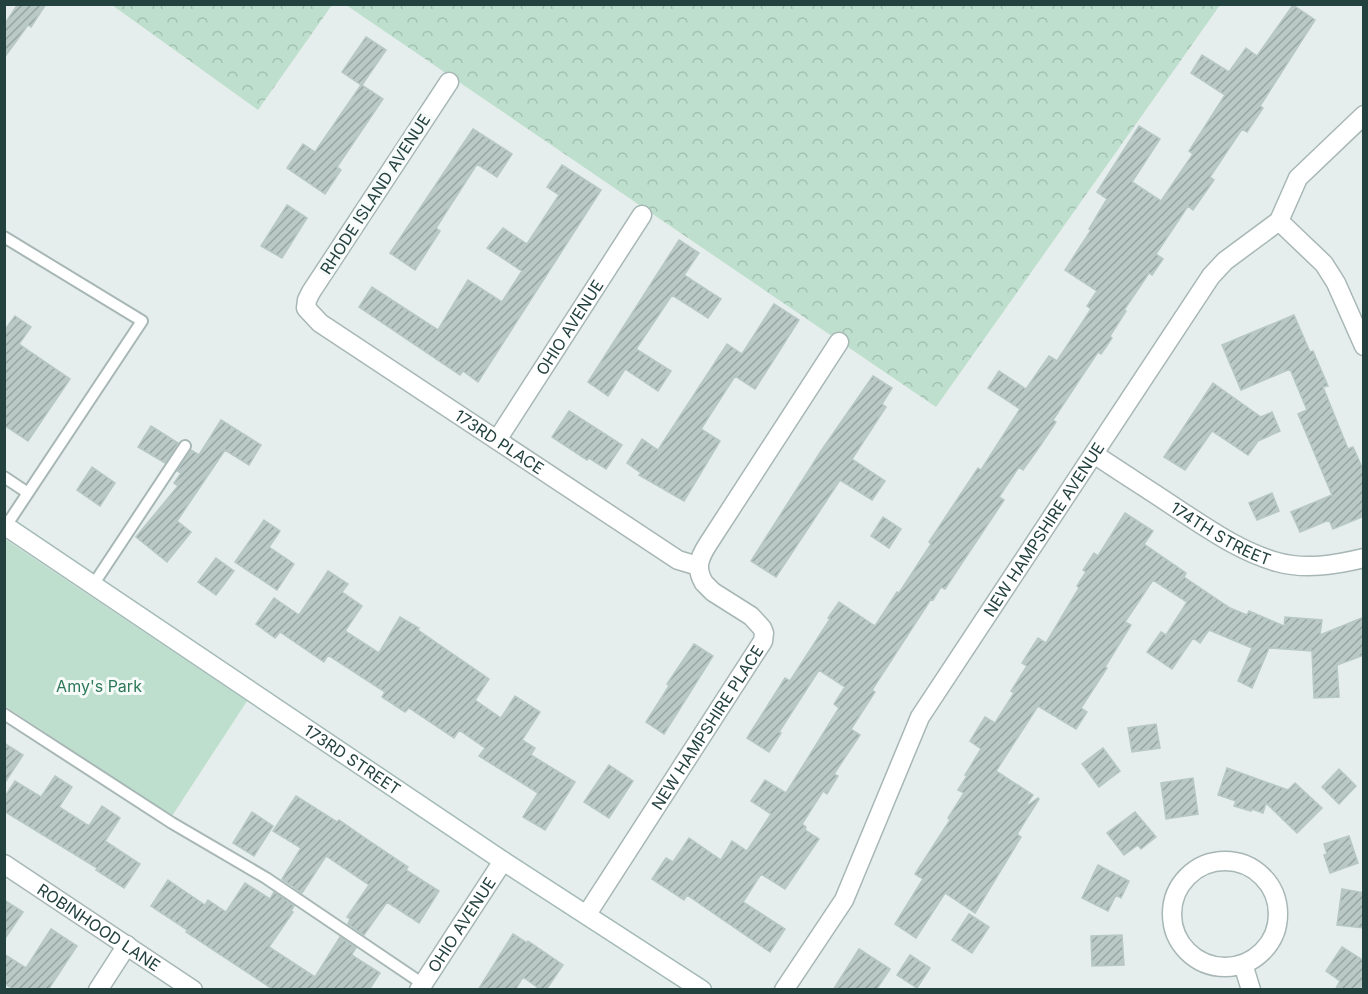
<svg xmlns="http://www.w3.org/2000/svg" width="1368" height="994" font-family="Inter,sans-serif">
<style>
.forest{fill:url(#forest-crowns)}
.park{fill:#bedfcd}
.building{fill:url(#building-hatch);stroke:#b7c8c4;stroke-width:1.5}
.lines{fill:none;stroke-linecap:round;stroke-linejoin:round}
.lane-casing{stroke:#a7b7b5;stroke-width:14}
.street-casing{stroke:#a7b7b5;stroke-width:21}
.secondary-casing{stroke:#a3bab7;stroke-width:21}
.lane{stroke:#fff;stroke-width:10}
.street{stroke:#fff;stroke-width:18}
.secondary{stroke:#fff;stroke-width:18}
.labels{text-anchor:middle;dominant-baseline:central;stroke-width:6;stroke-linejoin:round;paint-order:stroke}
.street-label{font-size:16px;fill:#23413f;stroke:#f6faf9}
.park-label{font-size:16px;fill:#2c7959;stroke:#f6faf9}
</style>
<defs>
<pattern id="forest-crowns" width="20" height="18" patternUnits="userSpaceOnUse" patternTransform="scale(1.5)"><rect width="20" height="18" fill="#bedfcd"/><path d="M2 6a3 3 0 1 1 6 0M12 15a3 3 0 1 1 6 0" fill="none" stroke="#a3c1b1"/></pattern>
<pattern id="building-hatch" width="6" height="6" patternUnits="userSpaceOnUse" patternTransform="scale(1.5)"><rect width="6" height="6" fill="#bac9c6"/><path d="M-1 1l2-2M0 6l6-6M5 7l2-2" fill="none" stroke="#97a5a2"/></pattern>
</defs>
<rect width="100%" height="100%" fill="#e5eeec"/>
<!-- forest -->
<path class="forest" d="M 112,5 L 332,5 L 258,110 Z
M 346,5 L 1220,5 L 936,407 Z"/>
<!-- park -->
<path class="park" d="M 5,539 L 247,701 L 172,816 L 5,706 Z"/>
<!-- building -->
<path class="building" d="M 18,4 L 46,4 L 31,27 L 28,25 L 4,58 L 4,25 Z
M 1293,5 L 1315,20 L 1260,106 L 1263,108 L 1247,132 L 1242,129 L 1210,177 L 1214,180 L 1193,210 L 1188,206 L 1156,254 L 1163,259 L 1152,275 L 1149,273 L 1124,310 L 1126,311 L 1110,336 L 1112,338 L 1101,354 L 1098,352 L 1080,379 L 1053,420 L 1056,422 L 1040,446 L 1023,470 L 1019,467 L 999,497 L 1004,500 L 956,572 L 945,589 L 941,587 L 933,600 L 931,599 L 872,690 L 875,692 L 851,729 L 860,735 L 834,774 L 838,776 L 827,794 L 823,791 L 802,824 L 806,827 L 805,830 L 819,839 L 785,889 L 761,874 L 743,902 L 785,929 L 770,952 L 687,895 L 684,900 L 652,879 L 666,858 L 673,862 L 689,838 L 721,860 L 732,841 L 747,851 L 771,814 L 751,801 L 765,780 L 786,793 L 839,708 L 834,704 L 845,687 L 819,670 L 779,732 L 781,733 L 769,752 L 747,738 L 785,678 L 790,681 L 830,619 L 828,618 L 839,602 L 875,626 L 897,592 L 899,593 L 931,544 L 929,542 L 978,468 L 981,470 L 1020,409 L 988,388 L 999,371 L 1026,389 L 1049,356 L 1057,361 L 1091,309 L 1087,306 L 1097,291 L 1065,270 L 1091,230 L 1089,229 L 1107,199 L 1097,192 L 1139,126 L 1160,139 L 1132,182 L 1161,201 L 1193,154 L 1189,151 L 1225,95 L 1191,73 L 1202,55 L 1229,72 L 1246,48 L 1257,56 Z
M 366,37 L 386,50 L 362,85 L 383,99 L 337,167 L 341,170 L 325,194 L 287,168 L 303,144 L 315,152 L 361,85 L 342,72 Z
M 473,129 L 512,154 L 497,177 L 477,164 L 436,228 L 440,231 L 415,270 L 390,253 Z
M 562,165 L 601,190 L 478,382 L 463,371 L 460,375 L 359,307 L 372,287 L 438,330 L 468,280 L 502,302 L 522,271 L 487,248 L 503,228 L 527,244 L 559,195 L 547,187 Z
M 287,205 L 307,218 L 282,258 L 261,246 Z
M 679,240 L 699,253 L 684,275 L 721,299 L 708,318 L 672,295 L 636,349 L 671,371 L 658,391 L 625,369 L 608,396 L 588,382 Z
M 774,304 L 799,320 L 755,389 L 735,376 L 701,429 L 720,441 L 684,501 L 639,475 L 641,473 L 627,463 L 642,439 L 658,450 L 727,344 L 742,354 Z
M 1294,315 L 1310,352 L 1313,351 L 1328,386 L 1323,387 L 1348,449 L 1353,447 L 1364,472 L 1364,516 L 1333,529 L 1329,520 L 1300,532 L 1291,512 L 1332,495 L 1298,414 L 1307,410 L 1290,369 L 1241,390 L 1222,345 Z
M 15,316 L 31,327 L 19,344 L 70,379 L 28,441 L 4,425 L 4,331 Z
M 873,376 L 892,388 L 882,404 L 886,407 L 852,459 L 885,481 L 872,500 L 840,480 L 776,577 L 751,561 L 821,451 Z
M 1213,383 L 1261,417 L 1272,412 L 1280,431 L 1258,441 L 1248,455 L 1212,431 L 1185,470 L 1164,457 Z
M 569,411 L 622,445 L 606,469 L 589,458 L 587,460 L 552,437 Z
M 221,420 L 261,445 L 249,465 L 225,450 L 177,521 L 191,532 L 167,562 L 136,537 L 178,486 L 174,483 L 181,473 L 177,471 L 191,450 L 199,455 Z
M 151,426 L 178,443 L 165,463 L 138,447 Z
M 92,467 L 115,483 L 100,506 L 77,490 Z
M 1272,493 L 1279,511 L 1257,520 L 1249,503 Z
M 1125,513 L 1153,531 L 1144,544 L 1186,573 L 1184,577 L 1230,608 L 1247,615 L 1249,611 L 1284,626 L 1285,617 L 1322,620 L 1320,635 L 1364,617 L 1364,655 L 1337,665 L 1339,697 L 1314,698 L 1312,651 L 1269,648 L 1252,688 L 1238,681 L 1252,648 L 1209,630 L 1200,643 L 1193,638 L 1172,669 L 1147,652 L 1161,632 L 1166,635 L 1187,602 L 1153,580 L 1125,622 L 1131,625 L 1105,667 L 1107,668 L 1081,708 L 1087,712 L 1076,729 L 1038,706 L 996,771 L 1033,795 L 1024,808 L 1038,798 L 1039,799 L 1017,834 L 1021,837 L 975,913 L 945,893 L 916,938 L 895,924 L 923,879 L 915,874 L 950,820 L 948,818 L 964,793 L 958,790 L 967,776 L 965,775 L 981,749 L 970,741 L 985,717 L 995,723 L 1014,693 L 1011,691 L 1027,666 L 1022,663 L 1038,638 L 1046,643 L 1079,588 L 1077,586 L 1086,572 L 1083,570 L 1094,553 L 1098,556 Z
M 883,517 L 901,529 L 889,548 L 871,536 Z
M 264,520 L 280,531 L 269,547 L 294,564 L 277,590 L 235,562 Z
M 216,558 L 234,571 L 216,595 L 198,582 Z
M 328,571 L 348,584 L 342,592 L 362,606 L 345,631 L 379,653 L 400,617 L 419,628 L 418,630 L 489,679 L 475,700 L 501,718 L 515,696 L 540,712 L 522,740 L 535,748 L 531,755 L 575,782 L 545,830 L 523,817 L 538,793 L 479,756 L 485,748 L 459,730 L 454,738 L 409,708 L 405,712 L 382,697 L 385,692 L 328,655 L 324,662 L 280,632 L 275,638 L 256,624 L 274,598 L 299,615 Z
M 694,644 L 713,656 L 664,734 L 646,722 L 669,686 L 667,684 Z
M 1156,724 L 1160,748 L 1132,752 L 1128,728 Z
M 4,743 L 23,755 L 4,784 Z
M 1103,748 L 1120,771 L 1099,787 L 1082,764 Z
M 609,765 L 633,781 L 609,818 L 584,802 Z
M 1227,768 L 1288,790 L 1295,783 L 1322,808 L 1297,833 L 1266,803 L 1263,813 L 1252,809 L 1251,811 L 1234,806 L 1236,801 L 1218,795 Z
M 1339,769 L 1356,786 L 1339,804 L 1322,787 Z
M 55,776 L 72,787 L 59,807 L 89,826 L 102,806 L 120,818 L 105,841 L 140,864 L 124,888 L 96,870 L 97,868 L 4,811 L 4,798 L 15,781 L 41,797 Z
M 1193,778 L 1198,814 L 1166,819 L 1161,783 Z
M 296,796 L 337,822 L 339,820 L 365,838 L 408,867 L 406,870 L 439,891 L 419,923 L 387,902 L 364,935 L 348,924 L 350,919 L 347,917 L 369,885 L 326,856 L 302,893 L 282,879 L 301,848 L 273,831 Z
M 252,812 L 273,826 L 254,856 L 233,843 Z
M 1135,812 L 1156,837 L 1141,849 L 1138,845 L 1124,855 L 1107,833 Z
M 1349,836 L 1358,863 L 1330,873 L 1324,855 L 1327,854 L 1324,844 Z
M 1098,865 L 1129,881 L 1121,898 L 1116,895 L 1108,911 L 1082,898 Z
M 168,880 L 205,905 L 208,900 L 226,912 L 245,883 L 270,899 L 274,892 L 294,906 L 291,911 L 293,912 L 269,947 L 315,977 L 340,937 L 356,948 L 352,954 L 353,956 L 380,973 L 369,990 L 274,990 L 186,932 L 187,930 L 151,906 Z
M 1342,889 L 1364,893 L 1364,928 L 1337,925 Z
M 4,900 L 23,912 L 4,940 Z
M 969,914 L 989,927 L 972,953 L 952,940 Z
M 51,929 L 77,946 L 48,990 L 14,990 L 4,983 L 4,954 L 26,968 Z
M 513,934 L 527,943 L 528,941 L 563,965 L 546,990 L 541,990 L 523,977 L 515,990 L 478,990 Z
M 1122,935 L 1124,965 L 1092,966 L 1091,936 Z
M 1342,947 L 1364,961 L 1364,982 L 1359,990 L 1335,990 L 1340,981 L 1326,971 Z
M 859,949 L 890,969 L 876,990 L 833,990 Z
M 910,955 L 930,968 L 917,988 L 897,975 Z"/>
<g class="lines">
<defs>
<path id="lane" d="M 4,237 L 142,321 L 6,526
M 4,477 L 28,493
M 93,585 L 185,446
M 4,714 L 172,823 L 266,878 L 423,984"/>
<g id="street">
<path id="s1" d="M 449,82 L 311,292 L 307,300 L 306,308 L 320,323 L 678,560 L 698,566"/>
<path d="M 1279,221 L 1324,264 L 1336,283 L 1364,346"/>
<path id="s2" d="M 497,440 L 642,215"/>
<path id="s3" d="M 1094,454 C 1122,473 1151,491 1179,510 C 1210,530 1241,552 1277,562 C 1305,570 1335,565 1364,558"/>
<circle cx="1225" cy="914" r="53"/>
<path id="s4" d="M 4,864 L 193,990"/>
<path id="s5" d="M 587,914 L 763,641 L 764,633 L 762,628 L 751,616 L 713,592 L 704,583 C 695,568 699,558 708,544 L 839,342"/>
<path d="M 1243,964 L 1251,990"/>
<path d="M 98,990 L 127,945"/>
<path id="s6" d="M 419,990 L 503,861"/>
<path id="s7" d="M 784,990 L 844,900 L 920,717 L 1211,276 L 1225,261 L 1279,221 L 1298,178 L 1364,115"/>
</g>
<g id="secondary">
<path id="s8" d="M 4,525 L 503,861 L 702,990"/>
</g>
</defs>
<!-- lane casing -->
<use href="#lane" class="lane-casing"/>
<!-- street casing -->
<use href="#street" class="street-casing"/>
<!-- secondary casing -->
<use href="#secondary" class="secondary-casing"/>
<!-- lane -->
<use href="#lane" class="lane"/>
<!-- street -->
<use href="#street" class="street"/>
<!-- secondary -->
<use href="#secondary" class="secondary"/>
</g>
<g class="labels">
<!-- street labels -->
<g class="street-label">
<text transform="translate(375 194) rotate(-57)">RHODE ISLAND AVENUE</text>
<text stroke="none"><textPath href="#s2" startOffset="134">OHIO AVENUE</textPath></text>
<text stroke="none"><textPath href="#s1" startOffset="504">173RD PLACE</textPath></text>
<text stroke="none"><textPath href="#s7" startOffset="531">NEW HAMPSHIRE AVENUE</textPath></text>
<text stroke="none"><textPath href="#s3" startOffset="150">174TH STREET</textPath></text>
<text stroke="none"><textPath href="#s5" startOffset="222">NEW HAMPSHIRE PLACE</textPath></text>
<text stroke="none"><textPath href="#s8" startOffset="420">173RD STREET</textPath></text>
<text stroke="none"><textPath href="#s6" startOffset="78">OHIO AVENUE</textPath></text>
<text stroke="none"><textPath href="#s4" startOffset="114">ROBINHOOD LANE</textPath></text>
</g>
<!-- park labels -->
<g class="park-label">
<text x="99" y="686">Amy's Park</text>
</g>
</g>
<!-- border -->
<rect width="1368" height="994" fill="none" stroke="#23413f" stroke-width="12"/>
</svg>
